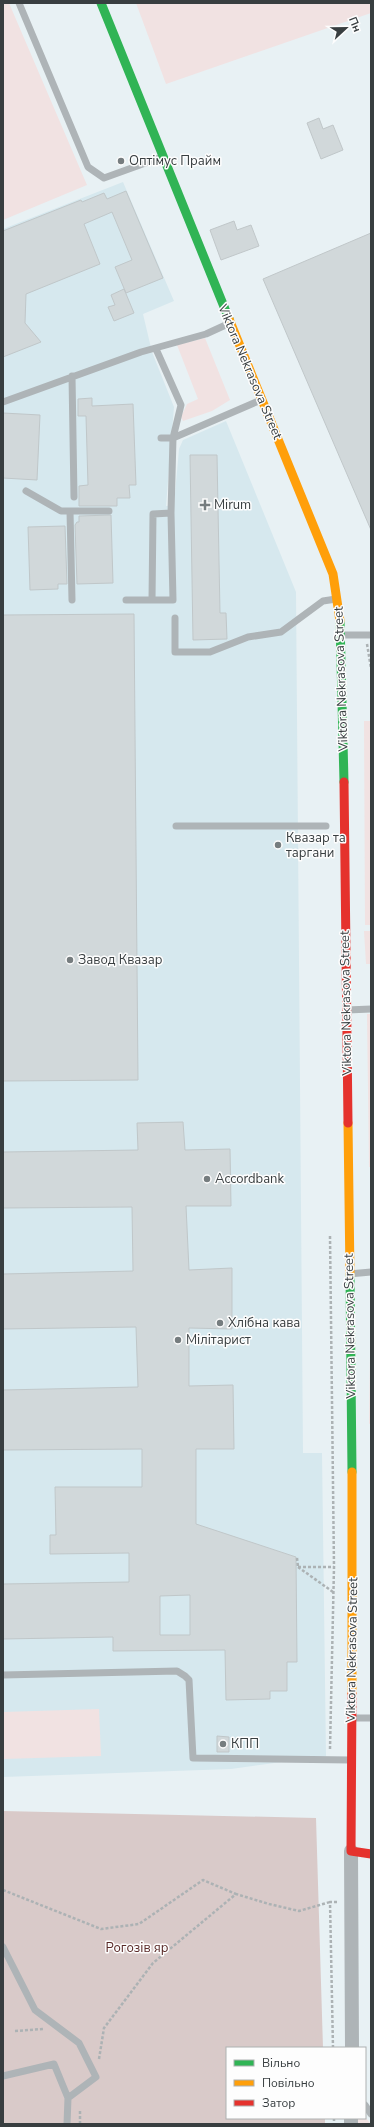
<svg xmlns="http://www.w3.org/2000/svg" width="374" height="2127" font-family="'Nunito Sans',sans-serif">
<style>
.built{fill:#d6e8ee}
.green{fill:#f1e2e2}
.forest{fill:#d9cac9}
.building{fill:#d1d8da;stroke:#c0c7c9;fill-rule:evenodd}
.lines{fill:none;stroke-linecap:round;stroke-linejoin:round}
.path{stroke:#acb2b4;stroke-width:2.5;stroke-dasharray:3 2;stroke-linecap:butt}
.lane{stroke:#aeb4b7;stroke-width:7}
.street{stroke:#aeb4b7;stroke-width:14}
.fast{stroke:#30b455;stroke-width:9}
.slow{stroke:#ff9f0a;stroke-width:9}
.jam{stroke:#e5322d;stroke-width:9}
.poi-dot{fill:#767d7f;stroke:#fdfdfd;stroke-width:1.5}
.labels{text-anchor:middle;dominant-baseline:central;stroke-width:3;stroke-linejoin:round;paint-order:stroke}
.poi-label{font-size:13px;fill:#383e40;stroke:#fdfdfd;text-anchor:start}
.street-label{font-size:13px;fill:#383e40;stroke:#fdfdfd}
.park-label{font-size:13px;fill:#592927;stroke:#fdfdfd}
</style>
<rect width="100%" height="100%" fill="#e8f1f4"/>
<!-- built -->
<path class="built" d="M 123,182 L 174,301 L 143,314 L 152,352 L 174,407 L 166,506 L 174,505 L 179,449 L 183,440 L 226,421 L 296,592 L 303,1453 L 322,1453 L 326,1756 L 231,1769 L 3,1777 L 3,229 Z"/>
<!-- green -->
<path class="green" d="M 3,3 L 9,3 L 87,185 L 3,220 Z
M 136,3 L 371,3 L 371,13 L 166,84 Z
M 205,338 L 230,400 L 212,411 L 183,421 L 181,417 L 187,404 L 198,399 L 177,345 Z
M 364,721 L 371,721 L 371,925 L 365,925 Z
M 364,931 L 371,931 L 371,964 L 366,964 Z
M 367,1014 L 371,1014 L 371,1167 L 369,1167 Z
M 371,1287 L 371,1423 L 369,1424 Z
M 99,1709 L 101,1756 L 3,1759 L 3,1712 Z
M 365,2117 L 371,2124 L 357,2124 L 357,2118 Z"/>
<!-- forest -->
<path class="forest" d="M 3,1811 L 316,1818 L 323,2048 L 227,2048 L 227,2118 L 325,2118 L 325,2124 L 3,2124 Z"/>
<!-- building -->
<path class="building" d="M 319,118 L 323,129 L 333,125 L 343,150 L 321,159 L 307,123 Z
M 126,191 L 163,278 L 126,293 L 115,267 L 132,260 L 112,212 L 84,224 L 100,264 L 26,294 L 25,323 L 41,342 L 3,357 L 3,231 L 81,200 L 82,202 L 104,193 L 107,199 Z
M 234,221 L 237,230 L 251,225 L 259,246 L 221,260 L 210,230 Z
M 371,233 L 371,530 L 263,279 Z
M 124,289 L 134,313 L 114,321 L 108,307 L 115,305 L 111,295 Z
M 92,398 L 92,406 L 133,404 L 136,485 L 129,485 L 130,498 L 117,498 L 117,506 L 79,506 L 79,486 L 88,485 L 86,416 L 78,416 L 78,399 Z
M 3,413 L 40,415 L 37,480 L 3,478 Z
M 190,455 L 217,455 L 220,613 L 226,613 L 227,639 L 193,640 Z
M 111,515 L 113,583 L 77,584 L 75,525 L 77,522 L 79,522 L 79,516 Z
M 65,526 L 67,584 L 58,584 L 58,589 L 30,590 L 28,527 Z
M 134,614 L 138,1080 L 3,1081 L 3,615 Z
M 183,1122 L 185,1150 L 230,1149 L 231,1206 L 186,1206 L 189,1270 L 232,1268 L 232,1329 L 189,1328 L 189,1386 L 233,1385 L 234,1449 L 196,1449 L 196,1524 L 296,1557 L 297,1662 L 287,1662 L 287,1691 L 270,1691 L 270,1699 L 226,1700 L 225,1650 L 113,1651 L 113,1637 L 3,1639 L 3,1584 L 129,1582 L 129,1553 L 50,1554 L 50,1535 L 56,1535 L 55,1487 L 142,1487 L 142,1449 L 3,1450 L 3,1390 L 138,1387 L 136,1327 L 3,1329 L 3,1274 L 133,1271 L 132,1207 L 3,1208 L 3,1152 L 138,1150 L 137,1123 ZM 190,1595 L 190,1635 L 160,1635 L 160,1596 Z
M 217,1736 L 229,1737 L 229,1752 L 217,1752 Z"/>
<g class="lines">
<!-- path -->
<path class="path" d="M 367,644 L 371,668
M 297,1558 L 298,1567
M 298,1567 L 333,1592
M 298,1567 L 334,1567
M 330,1749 L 334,1567 L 330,1236
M 3,1890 L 101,1929 L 139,1924 L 203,1880 L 236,1894
M 15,2031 L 43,2029
M 333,2048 L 330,1902 L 338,1902
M 99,2059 L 104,2028 L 153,1963 L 236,1894 L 269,1904 L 299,1911 L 330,1902
M 80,2111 L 80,2124
M 334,2118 L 334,2124"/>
<!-- lane -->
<path class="lane" d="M 19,3 L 88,167 L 104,178 L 162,157
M 156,349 L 181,405 L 173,438 L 161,438
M 72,376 L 74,497
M 3,402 L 141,352 L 206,334 L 230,323
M 26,491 L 61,511 L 109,511
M 70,511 L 72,600
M 126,600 L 173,600 L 171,513 L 173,438 L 261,400
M 152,600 L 153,514 L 171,513
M 175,618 L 175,652 L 210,652 L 248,637 L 281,632 L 323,601 L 336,599
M 341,635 L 371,635
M 176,826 L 326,826
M 347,1010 L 371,1009
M 349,1274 L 371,1272
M 3,1675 L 177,1671 L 185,1676 L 189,1680 L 193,1758 L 351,1760
M 352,1718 L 371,1718
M 3,1947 L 35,2010 L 79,2043 L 96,2077 L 68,2098
M 3,2076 L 54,2064 L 68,2098 L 67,2124
M 365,2105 L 371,2114"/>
<!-- street -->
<path class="street" d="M 351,1851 L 352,2048
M 351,2124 L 351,2118"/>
<!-- fast -->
<path class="fast" d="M 101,3 L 229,319
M 340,621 L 344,782
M 350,1275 L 352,1472"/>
<!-- slow -->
<path class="slow" d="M 229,319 L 333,574 L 340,621
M 348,1123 L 350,1275
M 352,1472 L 352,1694"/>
<!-- jam -->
<path class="jam" d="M 344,782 L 348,1123
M 352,1694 L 351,1851 L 371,1854"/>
</g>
<!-- markers -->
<g class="poi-dot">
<circle cx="121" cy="161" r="4"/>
<path d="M203 499h4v4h4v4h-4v4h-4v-4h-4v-4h4z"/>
<circle cx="278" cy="845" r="4"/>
<circle cx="70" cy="960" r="4"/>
<circle cx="207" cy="1179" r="4"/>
<circle cx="220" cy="1323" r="4"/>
<circle cx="178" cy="1340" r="4"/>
<circle cx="223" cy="1744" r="4"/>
</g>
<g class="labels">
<!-- poi labels -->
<g class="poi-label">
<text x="129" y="161">Оптімус Прайм</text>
<text x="214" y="505">Mirum</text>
<text x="286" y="838">Квазар та<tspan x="286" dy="15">таргани</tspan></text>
<text x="78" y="960">Завод Квазар</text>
<text x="215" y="1179">Accordbank</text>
<text x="228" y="1323">Хлібна кава</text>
<text x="186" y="1340">Мілітарист</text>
<text x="231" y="1744">КПП</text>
</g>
<!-- street labels -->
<g class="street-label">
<text transform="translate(250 372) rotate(67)">Viktora Nekrasova Street</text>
<text transform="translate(341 679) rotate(-92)">Viktora Nekrasova Street</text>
<text transform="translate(346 1003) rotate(-91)">Viktora Nekrasova Street</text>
<text transform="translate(350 1326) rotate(-91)">Viktora Nekrasova Street</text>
<text transform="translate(352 1650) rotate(-89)">Viktora Nekrasova Street</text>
</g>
<!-- park labels -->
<g class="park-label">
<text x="137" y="1948">Рогозів яр</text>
</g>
</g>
<!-- border -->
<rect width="374" height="2127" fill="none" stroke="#383e40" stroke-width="8"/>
<!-- legend -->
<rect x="226" y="2047" width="140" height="72" fill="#fdfdfd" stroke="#aeb1b1"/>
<rect x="234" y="2060" width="20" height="6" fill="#30b455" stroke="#aeb1b1"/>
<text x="262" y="2067" font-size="12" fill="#383e40">Вільно</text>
<rect x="234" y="2080" width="20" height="6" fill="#ff9f0a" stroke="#aeb1b1"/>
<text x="262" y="2087" font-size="12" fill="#383e40">Повільно</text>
<rect x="234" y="2100" width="20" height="6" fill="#e5322d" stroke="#aeb1b1"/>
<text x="262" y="2107" font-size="12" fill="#383e40">Затор</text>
<!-- north arrow -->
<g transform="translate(346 28) rotate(68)" stroke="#fdfdfd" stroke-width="3" paint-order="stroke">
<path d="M0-3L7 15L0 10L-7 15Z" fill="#383e40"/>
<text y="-6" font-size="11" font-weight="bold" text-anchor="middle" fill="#383e40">Пн</text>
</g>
</svg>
